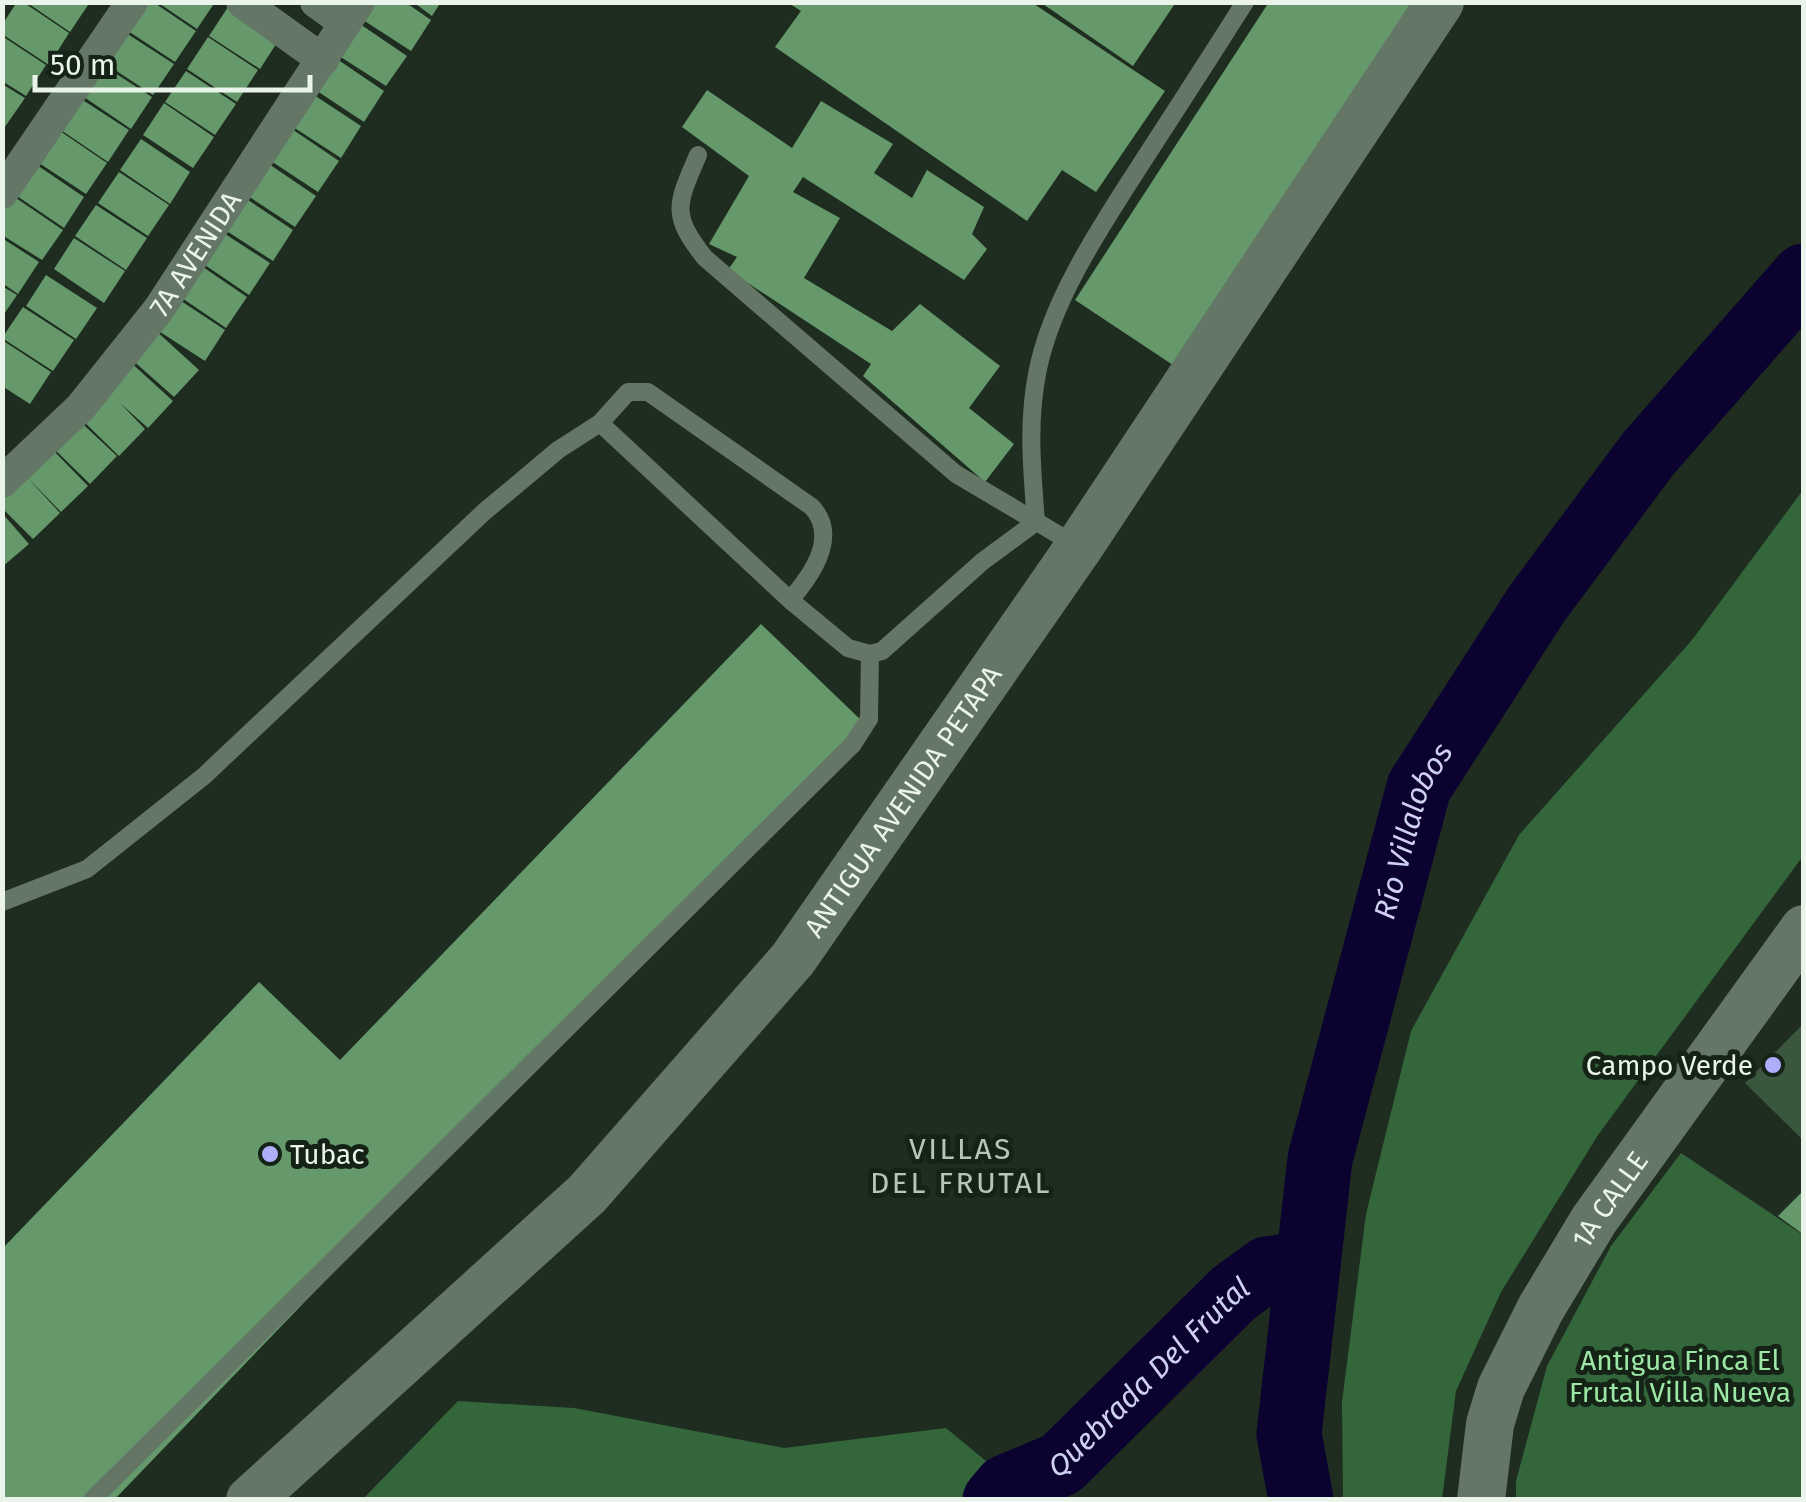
<svg xmlns="http://www.w3.org/2000/svg" width="1806" height="1502" font-family="'Fira Sans',sans-serif">
<style>
.green{fill:#3a573e}
.forest{fill:#34663c}
.lines{fill:none;stroke-linecap:round;stroke-linejoin:round}
.river{stroke:#0c0230;stroke-width:65}
.building{fill:#65996c}
.service{stroke:#647666;stroke-width:18}
.minor{stroke:#647666;stroke-width:32}
.secondary{stroke:#647666;stroke-width:48}
.poi-dot{fill:#adaffb;stroke:#142316;stroke-width:4}
.labels{text-anchor:middle;dominant-baseline:central;stroke-width:10;stroke-linejoin:round;paint-order:stroke}
.street-label{font-size:28px;fill:#eaf4ea;stroke:#142316}
.poi-label{font-size:28px;fill:#eaf4ea;stroke:#142316;text-anchor:end}
.park-label{font-size:28px;fill:#9ce7a5;stroke:#142316}
.water-label{font-size:30px;font-style:italic;fill:#ced0f2;stroke:#142316}
.neighbourhood-label{font-size:30px;letter-spacing:2.5px;fill:#b4c7b5;stroke:#142316}
</style>
<rect width="100%" height="100%" fill="#1e2d1f"/>
<!-- green -->
<path class="green" d="M 1803,1024 L 1803,1140 L 1745,1083 Z"/>
<!-- forest -->
<path class="forest" d="M 1803,490 L 1803,856 L 1598,1135 L 1501,1292 L 1456,1391 L 1442,1499 L 1343,1499 L 1342,1402 L 1366,1214 L 1411,1031 L 1519,835 L 1692,640 Z
M 1681,1153 L 1803,1235 L 1803,1499 L 1516,1499 L 1516,1481 L 1547,1366 L 1611,1246 Z
M 458,1401 L 574,1408 L 784,1448 L 946,1428 L 1032,1499 L 363,1499 Z"/>
<g class="lines">
<!-- river -->
<g class="river">
<path id="s1" d="M 995,1500 L 1006,1487 L 1061,1464 L 1234,1293 L 1267,1269 L 1307,1263"/>
<path id="s2" d="M 1301,1500 L 1289,1434 L 1320,1159 L 1419,787 L 1536,605 L 1648,454 L 1804,276"/>
</g>
</g>
<!-- building -->
<path class="building" d="M 17,2 L 23,2 L 69,33 L 49,65 L 2,34 L 2,25 Z
M 26,2 L 90,2 L 70,32 Z
M 143,2 L 153,2 L 196,31 L 175,62 L 125,29 Z
M 157,2 L 215,2 L 197,29 Z
M 370,2 L 405,2 L 431,20 L 411,51 L 360,18 Z
M 413,2 L 441,2 L 432,16 Z
M 787,2 L 1031,2 L 1165,91 L 1096,192 L 1062,170 L 1027,221 L 775,47 L 801,11 Z
M 1040,2 L 1176,2 L 1133,66 Z
M 1269,2 L 1423,2 L 1182,371 L 1075,300 Z
M 230,4 L 280,38 L 260,69 L 209,36 Z
M 357,22 L 407,56 L 386,86 L 336,54 Z
M 123,31 L 174,64 L 153,95 L 103,62 Z
M 2,36 L 46,65 L 26,96 L 2,81 Z
M 208,37 L 258,70 L 237,102 L 187,69 Z
M 334,57 L 384,91 L 364,122 L 314,89 Z
M 101,64 L 152,97 L 131,129 L 81,95 Z
M 186,71 L 236,104 L 215,135 L 165,102 Z
M 2,84 L 25,98 L 2,131 Z
M 707,90 L 792,148 L 821,101 L 893,144 L 874,173 L 912,198 L 927,170 L 984,207 L 972,234 L 987,249 L 964,280 L 803,177 L 793,192 L 840,218 L 804,278 L 892,331 L 920,304 L 1000,366 L 969,408 L 1014,444 L 985,482 L 863,376 L 871,364 L 728,270 L 737,257 L 709,244 L 749,176 L 682,127 Z
M 311,93 L 361,126 L 341,158 L 290,125 Z
M 78,97 L 129,130 L 108,162 L 58,128 Z
M 164,103 L 214,137 L 193,168 L 143,135 Z
M 289,127 L 339,161 L 318,192 L 268,159 Z
M 57,129 L 107,163 L 86,194 L 36,161 Z
M 141,139 L 190,172 L 170,204 L 120,170 Z
M 266,162 L 316,196 L 295,227 L 245,194 Z
M 34,163 L 84,197 L 64,228 L 14,194 Z
M 119,172 L 169,205 L 148,236 L 98,203 Z
M 13,196 L 63,230 L 42,260 L 2,235 L 2,211 Z
M 242,196 L 293,230 L 273,261 L 222,228 Z
M 96,205 L 147,238 L 126,270 L 75,236 Z
M 219,230 L 270,263 L 249,295 L 199,261 Z
M 2,238 L 39,262 L 18,294 L 2,283 Z
M 74,238 L 125,271 L 104,303 L 54,269 Z
M 197,263 L 247,297 L 226,328 L 176,294 Z
M 46,275 L 97,308 L 76,339 L 26,306 Z
M 2,286 L 17,295 L 2,317 Z
M 175,297 L 225,330 L 205,361 L 154,328 Z
M 23,307 L 74,340 L 53,371 L 2,338 Z
M 154,329 L 199,370 L 174,397 L 129,357 Z
M 2,340 L 51,372 L 30,404 L 2,386 Z
M 128,360 L 173,401 L 148,428 L 120,403 L 145,429 L 119,456 L 76,414 Z
M 73,415 L 117,456 L 90,484 L 47,442 Z
M 46,443 L 88,486 L 61,512 L 25,475 L 60,513 L 33,539 L 2,508 L 2,485 Z
M 2,513 L 29,544 L 2,567 Z
M 761,624 L 863,722 L 114,1500 L 2,1500 L 2,1249 L 259,982 L 340,1060 Z
M 1804,1190 L 1804,1235 L 1778,1216 Z"/>
<g class="lines">
<!-- service -->
<path class="service" d="M 698,155 C 677,204 670,214 705,258 L 956,474 L 1079,547
M 600,423 L 628,392 L 648,392 L 812,507 C 839,537 812,575 790,600
M 2,902 L 87,869 L 204,776 L 484,512 L 558,450 L 600,423 L 790,600 L 848,648 L 870,654 L 882,651 L 983,561 L 1036,522 C 1032,470 1027,421 1038,369 C 1053,297 1102,225 1141,164 C 1176,110 1211,56 1245,2
M 92,1500 L 853,744 L 869,719 L 870,654"/>
<!-- minor -->
<g class="minor">
<path d="M 242,2 L 323,60"/>
<path d="M 316,2 L 345,23"/>
<path d="M 2,193 L 132,2"/>
<path id="s3" d="M 2,482 L 81,407 L 159,309 L 359,2"/>
</g>
<!-- secondary -->
<g class="secondary">
<path id="s4" d="M 250,1500 L 587,1194 L 793,959 L 1079,547 L 1440,2"/>
<path id="s5" d="M 1481,1500 L 1490,1424 L 1501,1388 L 1541,1308 L 1594,1220 L 1804,929"/>
</g>
</g>
<!-- markers -->
<g class="poi-dot">
<circle cx="1773" cy="1065" r="10"/>
<circle cx="270" cy="1154" r="10"/>
</g>
<g class="labels">
<!-- street labels -->
<g class="street-label">
<text stroke="none"><textPath href="#s3" startOffset="300">7A AVENIDA</textPath></text>
<text stroke="none"><textPath href="#s4" startOffset="960">ANTIGUA AVENIDA PETAPA</textPath></text>
<text stroke="none"><textPath href="#s5" startOffset="332">1A CALLE</textPath></text>
</g>
<!-- poi labels -->
<g class="poi-label">
<text x="1753" y="1065">Campo Verde</text>
<text x="290" y="1154" text-anchor="start">Tubac</text>
</g>
<!-- park labels -->
<g class="park-label">
<text x="1680" y="1360">Antigua Finca El<tspan x="1680" dy="32">Frutal Villa Nueva</tspan></text>
</g>
<!-- water labels -->
<g class="water-label">
<text stroke="none"><textPath href="#s2" startOffset="685">Río Villalobos</textPath></text>
<text stroke="none"><textPath href="#s1" startOffset="200">Quebrada Del Frutal</textPath></text>
</g>
<!-- neighbourhood labels -->
<g class="neighbourhood-label">
<text x="961" y="1149">VILLAS<tspan x="961" dy="34">DEL FRUTAL</tspan></text>
</g>
</g>
<!-- border -->
<rect width="1806" height="1502" fill="none" stroke="#eaf4ea" stroke-width="10"/>
<!-- scale -->
<path d="M35 75v15h275v-15" fill="none" stroke="#eaf4ea" stroke-width="5"/>
<text x="50" y="75" font-size="30" fill="#eaf4ea" stroke="#142316" stroke-width="8" paint-order="stroke">50 m</text>
</svg>
